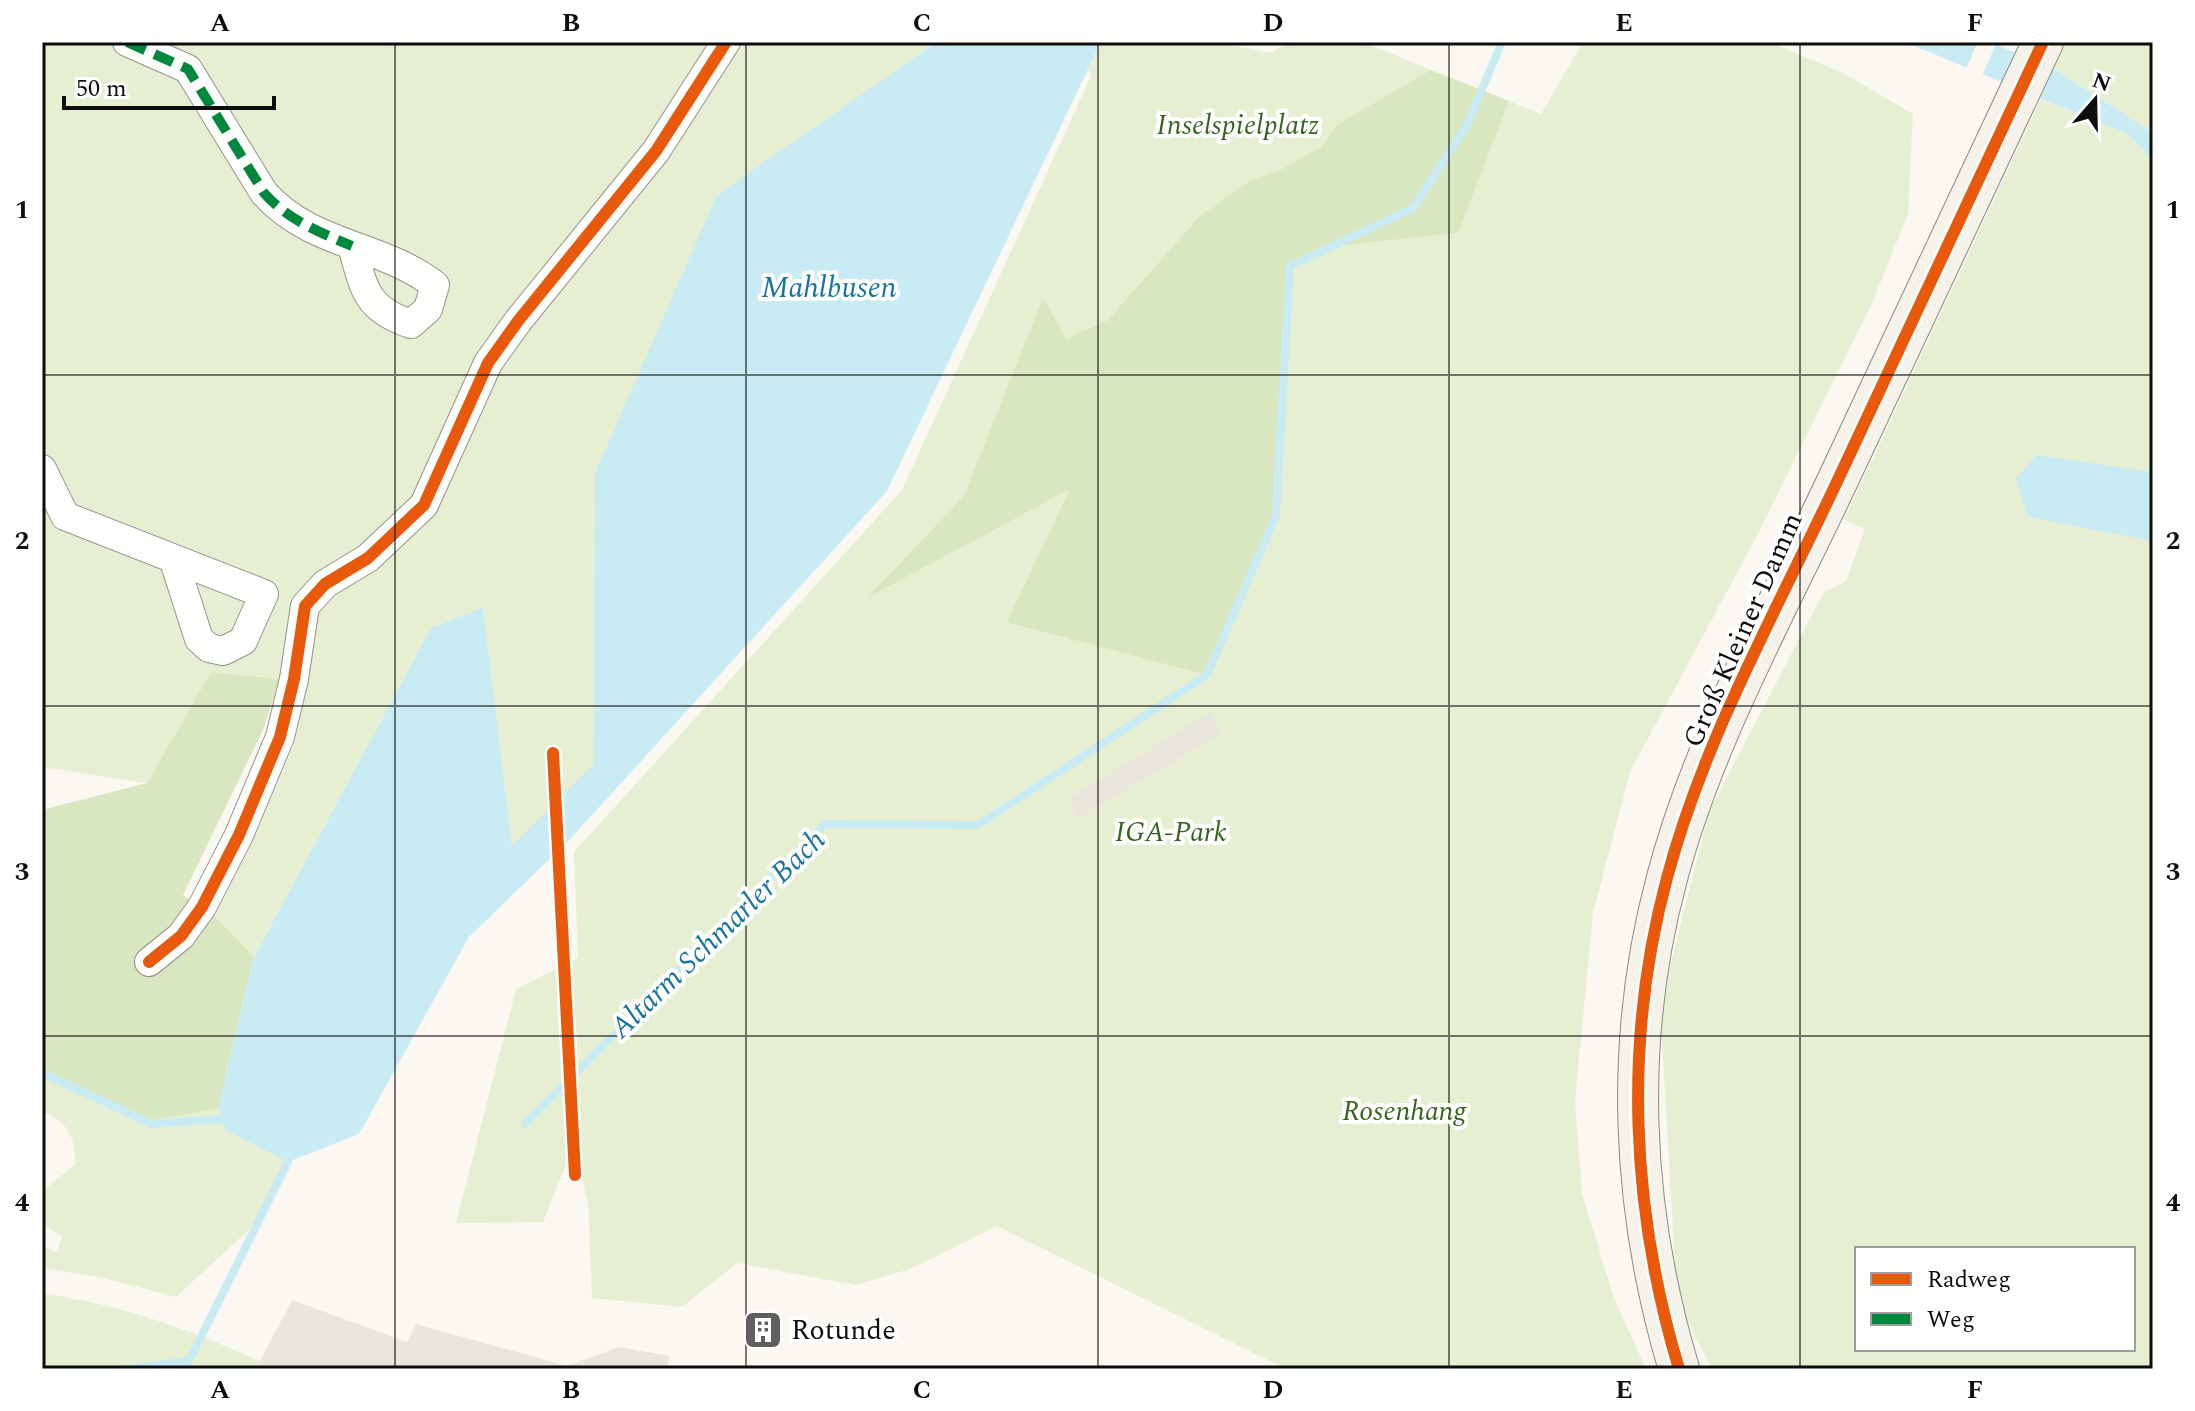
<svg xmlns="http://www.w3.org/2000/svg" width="2195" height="1411" font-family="Spectral,serif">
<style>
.green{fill:#e7efd2;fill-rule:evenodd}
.forest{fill:#d9e7c0}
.plaza{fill:#ebe6dd}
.water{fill:#c9ebf4}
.pier{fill:#fbf8f2}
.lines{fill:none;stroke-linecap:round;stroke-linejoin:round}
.stream{stroke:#c9ebf4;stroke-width:8}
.street-casing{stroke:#949390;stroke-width:30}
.secondary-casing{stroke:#8b8987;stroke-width:42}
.street{stroke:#fefefd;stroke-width:28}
.secondary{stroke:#f5f2ea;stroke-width:40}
.quiet{stroke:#00873e;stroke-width:10;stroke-dasharray:20 10;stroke-linecap:butt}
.cycleway-casing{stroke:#fff;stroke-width:17}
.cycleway{stroke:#e8590c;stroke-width:12}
.grid{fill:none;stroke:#0d0d0d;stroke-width:2;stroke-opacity:0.55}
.labels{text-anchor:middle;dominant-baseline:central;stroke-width:8;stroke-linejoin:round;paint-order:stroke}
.park-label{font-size:28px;font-style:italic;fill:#36641e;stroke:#fff}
.street-label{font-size:28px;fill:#0d0d0d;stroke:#fff}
.poi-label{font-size:28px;fill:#0d0d0d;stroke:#fff;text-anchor:start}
.water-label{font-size:30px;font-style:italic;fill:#18749d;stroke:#fff}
.neatline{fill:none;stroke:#0d0d0d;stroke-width:3}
.grid-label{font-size:26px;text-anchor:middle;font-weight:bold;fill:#0d0d0d}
</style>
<rect width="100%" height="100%" fill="#fbf8f2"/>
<!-- green -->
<path class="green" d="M 42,42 L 937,42 L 725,190 L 595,473 L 594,764 L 512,846 L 483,607 L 431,628 L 254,957 L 214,915 L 253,840 L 295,743 L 306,681 L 211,672 L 147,783 L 42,767 Z
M 1101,42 L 1213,42 L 1271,53 L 1290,42 L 1362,42 L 1541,114 L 1583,42 L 1770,42 L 1843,73 L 1913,114 L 1908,214 L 1874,299 L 1759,532 L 1630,772 L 1593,913 L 1575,1101 L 1582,1194 L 1614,1298 L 1646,1369 L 1286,1369 L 997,1226 L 910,1269 L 856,1285 L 737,1263 L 682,1307 L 592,1298 L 588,1202 L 573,1146 L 543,1222 L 456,1223 L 516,989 L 578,958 L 574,852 L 902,490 L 1092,74 L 1088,71 Z
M 2066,42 L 2153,42 L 2153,133 L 2053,68 Z
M 2041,99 L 2127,134 L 2153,160 L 2153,1369 L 1712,1369 L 1677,1301 L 1660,1006 L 1709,812 L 1823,593 L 1846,581 L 1865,529 L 1844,520 ZM 1857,1249 L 2133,1249 L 2133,1349 L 1857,1349 Z
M 42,1071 L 153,1120 L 218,1109 L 225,1130 L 288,1162 L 255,1224 L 176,1297 L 99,1277 L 42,1268 L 42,1247 L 57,1252 L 62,1236 L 42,1224 L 42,1191 L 75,1165 C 76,1138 68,1122 42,1111 Z
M 42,1293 C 124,1306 184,1327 260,1361 L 256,1369 L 42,1369 Z"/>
<!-- forest -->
<path class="forest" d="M 1431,70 L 1509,101 L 1458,233 L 1334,246 L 1290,267 L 1276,516 L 1207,675 L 1007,622 L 1070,489 L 867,598 L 964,496 L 1043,298 L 1066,339 L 1108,320 L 1200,216 L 1248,182 L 1280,170 L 1322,147 L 1338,124 Z
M 211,672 L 280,679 L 263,730 L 183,895 L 214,915 L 254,957 L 218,1109 L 153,1120 L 42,1071 L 42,810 L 147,783 Z"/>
<!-- plaza -->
<path class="plaza" d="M 1212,711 L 1220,734 L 1077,819 L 1068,799 Z
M 292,1300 L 407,1342 L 416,1324 L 567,1366 L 619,1347 L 670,1356 L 666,1369 L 256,1369 Z"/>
<!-- water -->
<path class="water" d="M 937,42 L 1101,42 L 887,491 L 572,837 L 469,937 L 359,1134 L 288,1162 L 225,1130 L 218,1109 L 254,957 L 431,628 L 483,607 L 512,846 L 594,764 L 595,473 L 717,195 Z
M 1905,42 L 1990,42 L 2053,68 L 2153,133 L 2153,160 L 2127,134 Z
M 2036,455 L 2153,472 L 2153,541 L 2028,517 L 2016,479 Z"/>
<!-- pier -->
<path class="pier" d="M 1978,42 L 1997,42 L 1981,78 L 1965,71 Z"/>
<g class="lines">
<!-- stream -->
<path class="stream" d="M 42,1073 L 152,1124 L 221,1119
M 525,1124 L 825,824 L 978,825 L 1207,675 L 1276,516 L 1290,266 L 1413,208 L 1467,125 L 1502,42
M 125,1369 L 189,1361
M 185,1369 L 288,1162"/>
<defs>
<path id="street" d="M 127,42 L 188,69 L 264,193 C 311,246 382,244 435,285 L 428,309 L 411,324 C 365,309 364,288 352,246
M 42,469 L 65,516 L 264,594 L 243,641 L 223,651 L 209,648 L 199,639 L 174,561
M 149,962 L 181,936 L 202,907 L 239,835 L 280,737 L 294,679 L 305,606 L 325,584 L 368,558 L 424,505 L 488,363 L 518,321 L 656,151 L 726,42"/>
<path id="secondary" d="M 1679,1369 C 1631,1209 1623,1041 1667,878 C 1703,742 1775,613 1835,486 C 1905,338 1974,190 2043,42"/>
</defs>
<!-- street casing -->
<use href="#street" class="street-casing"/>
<!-- secondary casing -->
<use href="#secondary" class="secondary-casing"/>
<!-- street -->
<use href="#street" class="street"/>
<!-- secondary -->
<use href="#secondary" class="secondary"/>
<!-- quiet -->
<path class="quiet" d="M 127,42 L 188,69 L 264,193 C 288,220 319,232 352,246"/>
<defs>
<path id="cycleway" d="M 553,753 L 575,1175
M 149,962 L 181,936 L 202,907 L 239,835 L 280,737 L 294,679 L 305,606 L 325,584 L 368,558 L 424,505 L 488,363 L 518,321 L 656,151 L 726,42
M 1679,1369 C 1631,1209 1623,1041 1667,878 C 1703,742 1775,613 1835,486 C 1905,338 1974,190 2043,42"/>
</defs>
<!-- cycleway casing -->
<use href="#cycleway" class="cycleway-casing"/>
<!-- cycleway -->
<use href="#cycleway" class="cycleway"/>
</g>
<!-- grid -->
<path class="grid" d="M 395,42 L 395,1369M 746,42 L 746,1369M 1098,42 L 1098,1369M 1449,42 L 1449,1369M 1800,42 L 1800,1369M 42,375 L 2153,375M 42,706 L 2153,706M 42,1036 L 2153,1036"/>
<!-- icons -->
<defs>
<symbol id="building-square" viewBox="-11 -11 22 22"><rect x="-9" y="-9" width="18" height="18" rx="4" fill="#605f5d" stroke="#fff"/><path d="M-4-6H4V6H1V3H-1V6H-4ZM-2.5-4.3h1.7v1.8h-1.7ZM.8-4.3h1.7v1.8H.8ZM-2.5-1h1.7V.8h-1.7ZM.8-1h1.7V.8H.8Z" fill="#fff"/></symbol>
</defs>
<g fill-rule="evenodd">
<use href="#building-square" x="741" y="1308" width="44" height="44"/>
</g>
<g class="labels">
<!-- park labels -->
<g class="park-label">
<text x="1238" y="125">Inselspielplatz</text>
<text x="1171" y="832">IGA-Park</text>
<text x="1404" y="1111">Rosenhang</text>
</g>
<!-- street labels -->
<g class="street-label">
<text transform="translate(1743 630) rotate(-66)">Groß Kleiner Damm</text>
</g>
<!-- poi labels -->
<g class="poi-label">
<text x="791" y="1330">Rotunde</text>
</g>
<!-- water labels -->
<g class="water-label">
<text x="829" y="288">Mahlbusen</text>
<text transform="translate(718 934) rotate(-44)">Altarm Schmarler Bach</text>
</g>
</g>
<!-- border -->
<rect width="2195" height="1411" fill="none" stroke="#ffffff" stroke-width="88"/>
<!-- legend -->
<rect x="1855" y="1247" width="280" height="104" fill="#ffffff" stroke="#9e9e9e" stroke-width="2"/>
<rect x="1871" y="1273" width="40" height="12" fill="#e8590c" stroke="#9e9e9e" stroke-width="2"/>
<text x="1927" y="1287" font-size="24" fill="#0d0d0d">Radweg</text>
<rect x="1871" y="1313" width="40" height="12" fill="#00873e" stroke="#9e9e9e" stroke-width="2"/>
<text x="1927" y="1327" font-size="24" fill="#0d0d0d">Weg</text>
<!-- north arrow -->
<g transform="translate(2095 100) rotate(20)" stroke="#ffffff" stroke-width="6" paint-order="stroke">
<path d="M0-6L14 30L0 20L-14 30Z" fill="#0d0d0d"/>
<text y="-12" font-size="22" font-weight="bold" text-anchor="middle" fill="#0d0d0d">N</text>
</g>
<!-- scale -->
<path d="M64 96v12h210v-12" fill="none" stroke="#0d0d0d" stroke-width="4"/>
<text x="76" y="96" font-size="24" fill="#0d0d0d" stroke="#ffffff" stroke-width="6" paint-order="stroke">50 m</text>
<rect x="44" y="44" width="2107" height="1323" class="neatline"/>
<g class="grid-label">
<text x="220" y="31">A</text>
<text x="571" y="31">B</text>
<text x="922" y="31">C</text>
<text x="1273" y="31">D</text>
<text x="1624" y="31">E</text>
<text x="1975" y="31">F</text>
<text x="22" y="218">1</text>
<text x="2173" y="218">1</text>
<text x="22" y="549">2</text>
<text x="2173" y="549">2</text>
<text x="22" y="880">3</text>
<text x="2173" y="880">3</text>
<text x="22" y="1211">4</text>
<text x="2173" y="1211">4</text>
<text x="220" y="1398">A</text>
<text x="571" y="1398">B</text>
<text x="922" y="1398">C</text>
<text x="1273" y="1398">D</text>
<text x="1624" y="1398">E</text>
<text x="1975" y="1398">F</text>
</g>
</svg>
